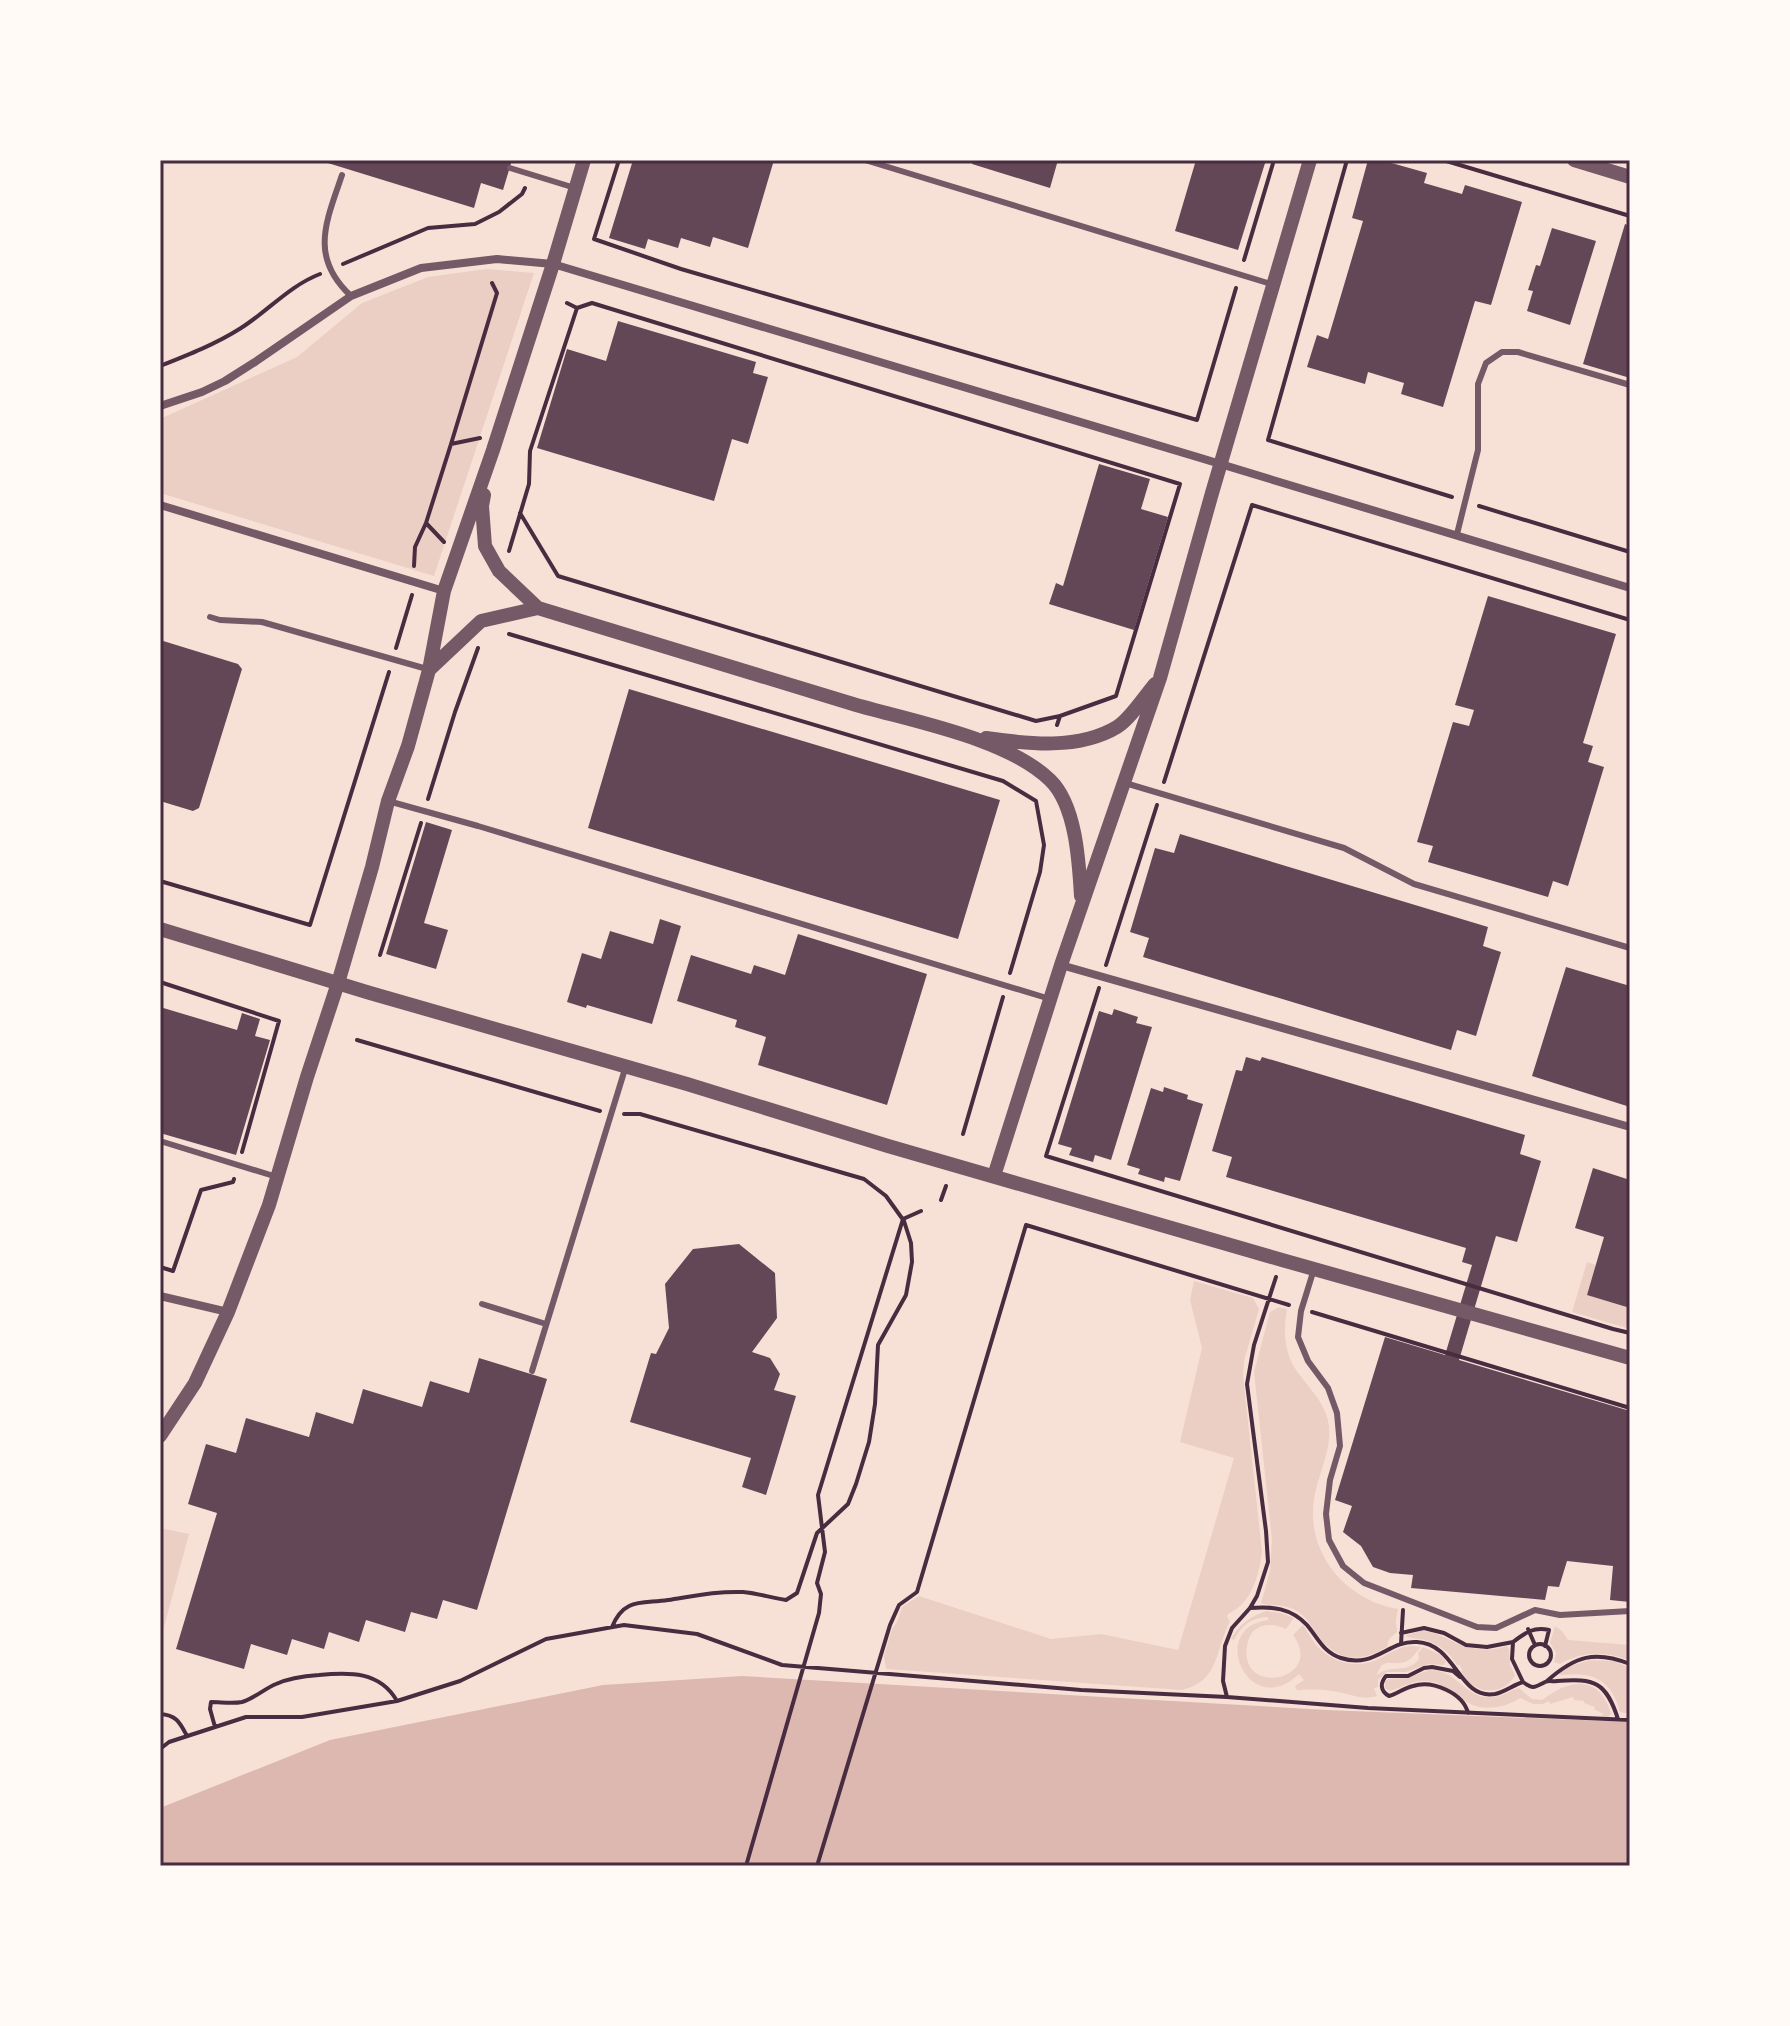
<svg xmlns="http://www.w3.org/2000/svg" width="1790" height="2026" font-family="'Titillium Web',sans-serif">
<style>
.green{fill:#ebcfc5}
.water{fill:#dcb8b0}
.building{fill:#644757}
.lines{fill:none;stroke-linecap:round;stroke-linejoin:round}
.path{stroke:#4a2c40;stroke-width:4}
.service{stroke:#755966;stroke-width:6}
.minor{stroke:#755966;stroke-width:8}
.tertiary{stroke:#755966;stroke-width:14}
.neatline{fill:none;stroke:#4a2c40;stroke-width:3}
</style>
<rect width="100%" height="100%" fill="#f7e1d7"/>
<!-- green -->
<path class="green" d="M 486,269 L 534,273 L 434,576 L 160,493 L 160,419 L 297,357 L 362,303 L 428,277 Z
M 1587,1262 L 1596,1265 L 1630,1308 L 1630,1329 L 1572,1312 Z
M 1194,1281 L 1253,1298 L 1259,1309 L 1244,1361 L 1243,1376 L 1262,1551 C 1259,1576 1252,1603 1228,1614 L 1227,1617 L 1230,1621 C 1215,1650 1220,1681 1182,1690 L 886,1669 L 884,1656 L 892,1629 L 897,1622 L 902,1607 L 919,1596 L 1051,1639 L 1101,1634 L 1178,1650 L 1234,1458 L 1180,1442 L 1202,1348 L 1190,1300 Z
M 1279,1307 L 1287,1309 C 1283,1332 1284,1355 1299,1374 C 1310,1389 1323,1401 1328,1420 C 1334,1447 1318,1473 1314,1499 C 1306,1553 1345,1600 1398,1609 L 1396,1621 L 1397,1632 L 1389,1639 L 1387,1647 C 1361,1662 1339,1663 1319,1637 C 1311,1626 1306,1615 1293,1609 C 1283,1604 1271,1606 1261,1603 L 1270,1571 L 1272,1540 L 1254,1372 L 1270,1312 Z
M 160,1528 L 189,1534 L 160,1642 Z
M 1266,1611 L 1281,1613 L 1294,1618 L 1286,1629 C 1269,1621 1250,1624 1247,1646 C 1239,1699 1326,1679 1293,1635 L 1303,1625 C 1308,1632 1311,1639 1317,1646 C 1332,1663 1359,1670 1380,1658 C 1394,1651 1404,1643 1421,1647 C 1417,1651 1412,1659 1407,1661 C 1392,1668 1383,1655 1377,1675 C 1392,1663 1406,1675 1419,1659 L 1418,1653 L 1423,1647 L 1441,1655 L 1446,1662 L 1444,1665 L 1428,1664 L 1406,1672 L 1387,1672 L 1378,1680 L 1378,1687 L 1374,1688 L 1377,1696 C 1361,1700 1353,1695 1338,1692 C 1324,1689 1310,1689 1297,1690 L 1295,1686 L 1304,1680 L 1299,1674 C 1250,1722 1206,1628 1268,1620 L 1268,1617 C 1252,1617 1241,1626 1234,1640 L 1231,1639 C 1239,1624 1250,1617 1266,1611 Z
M 1555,1626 L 1562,1631 L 1568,1640 L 1630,1645 L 1630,1661 C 1607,1651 1582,1651 1560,1664 L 1554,1662 L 1556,1653 L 1550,1643 Z
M 1420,1631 C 1435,1631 1443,1637 1456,1643 C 1472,1650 1490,1652 1507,1646 L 1509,1649 L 1510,1665 L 1515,1675 C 1508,1690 1488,1695 1474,1686 C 1468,1683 1465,1677 1461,1671 L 1462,1670 L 1460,1665 L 1457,1665 C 1450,1653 1439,1644 1425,1640 C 1417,1638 1412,1639 1405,1636 Z
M 1590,1660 L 1614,1661 L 1630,1668 L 1630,1714 L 1620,1712 C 1611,1679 1593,1672 1561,1675 L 1559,1674 L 1568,1667 Z
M 1429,1670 C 1460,1670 1465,1701 1494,1697 C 1503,1696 1510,1690 1519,1688 L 1532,1699 L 1542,1700 C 1569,1679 1600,1674 1611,1714 L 1608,1717 L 1602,1716 L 1603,1714 L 1594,1709 L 1595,1707 L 1584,1703 L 1584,1701 L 1574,1700 L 1573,1697 L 1550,1704 L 1549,1701 L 1543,1704 L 1533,1704 L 1520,1698 C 1501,1710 1479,1712 1460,1698 C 1449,1690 1441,1682 1427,1681 C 1413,1680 1402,1687 1390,1691 L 1385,1688 L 1385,1682 L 1388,1679 L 1408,1678 Z"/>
<!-- water -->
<path class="water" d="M 742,1676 L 1327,1710 L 1630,1722 L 1630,1866 L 160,1866 L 160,1808 L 330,1740 L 603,1685 Z"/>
<!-- building -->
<path class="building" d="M 318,160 L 512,160 L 503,190 L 481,183 L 474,208 Z
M 633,160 L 774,160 L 748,248 L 713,237 L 710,247 L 681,238 L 678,248 L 648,239 L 645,249 L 609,238 Z
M 973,160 L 1058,160 L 1050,188 L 972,164 Z
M 1196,160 L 1266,160 L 1238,250 L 1175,231 Z
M 1368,160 L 1381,160 L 1427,173 L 1424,183 L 1462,194 L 1465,185 L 1522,202 L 1491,305 L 1475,301 L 1443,407 L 1401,394 L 1404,383 L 1368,372 L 1365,384 L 1307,367 L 1317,335 L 1328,339 L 1363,221 L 1352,218 Z
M 1625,224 L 1630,226 L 1630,378 L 1583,364 Z
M 1552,228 L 1596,241 L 1570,325 L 1527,311 L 1533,291 L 1528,290 L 1536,265 L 1540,266 Z
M 618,321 L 756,362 L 753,373 L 768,377 L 748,444 L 732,439 L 714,501 L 537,448 L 567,349 L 606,361 Z
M 1099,464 L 1150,479 L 1141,509 L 1168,517 L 1134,630 L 1049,604 L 1056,583 L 1063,586 Z
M 1488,596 L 1616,634 L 1583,743 L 1593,746 L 1588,762 L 1604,767 L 1568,886 L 1553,881 L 1548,897 L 1428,862 L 1433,846 L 1417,842 L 1453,722 L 1469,726 L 1474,710 L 1455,705 Z
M 160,640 L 238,664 L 242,669 L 199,808 L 193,811 L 160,801 Z
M 629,689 L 1000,800 L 958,939 L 588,828 Z
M 426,822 L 452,830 L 424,923 L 448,930 L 436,969 L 386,954 Z
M 1180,834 L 1488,927 L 1483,946 L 1501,952 L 1476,1036 L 1457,1030 L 1451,1050 L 1143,957 L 1149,938 L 1130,932 L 1155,848 L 1174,853 Z
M 660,919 L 681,926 L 652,1024 L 587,1005 L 586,1008 L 567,1002 L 582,953 L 601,959 L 610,931 L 653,944 Z
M 798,934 L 927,974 L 887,1105 L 758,1065 L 766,1037 L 735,1027 L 737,1020 L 677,1001 L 691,955 L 751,974 L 754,965 L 785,975 Z
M 1566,967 L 1630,986 L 1630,1107 L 1532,1076 Z
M 160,1007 L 237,1030 L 242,1013 L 260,1019 L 255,1036 L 270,1040 L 236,1155 L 160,1133 Z
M 1114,1009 L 1138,1017 L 1136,1023 L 1152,1027 L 1111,1160 L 1095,1155 L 1093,1162 L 1069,1155 L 1072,1148 L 1058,1144 L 1099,1011 L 1112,1015 Z
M 1246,1057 L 1260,1061 L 1262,1057 L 1525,1135 L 1520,1154 L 1541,1161 L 1517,1242 L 1496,1236 L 1459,1360 L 1630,1411 L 1630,1602 L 1610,1600 L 1613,1566 L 1567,1561 L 1559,1587 L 1548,1586 L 1545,1600 L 1411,1588 L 1413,1575 L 1390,1573 L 1373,1567 L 1361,1546 L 1343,1532 L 1352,1506 L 1335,1500 L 1385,1337 L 1445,1355 L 1472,1265 L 1462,1262 L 1466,1248 L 1226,1177 L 1232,1157 L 1212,1151 L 1236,1070 L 1242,1071 Z
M 1164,1087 L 1188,1095 L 1187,1099 L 1203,1104 L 1180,1181 L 1165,1177 L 1164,1182 L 1138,1174 L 1140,1169 L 1127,1165 L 1151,1088 L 1163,1092 Z
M 1593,1168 L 1630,1180 L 1630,1308 L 1587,1295 L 1604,1237 L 1575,1228 Z
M 739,1244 L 775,1273 L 777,1318 L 752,1352 L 770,1358 L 780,1374 L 774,1390 L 796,1396 L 766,1495 L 742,1487 L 751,1458 L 630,1422 L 651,1353 L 656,1354 L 669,1328 L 665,1284 L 693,1249 Z
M 479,1358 L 547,1379 L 477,1610 L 443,1600 L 437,1619 L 411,1612 L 405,1632 L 366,1620 L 359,1642 L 329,1632 L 324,1649 L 292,1639 L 287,1655 L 251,1644 L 244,1669 L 176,1649 L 217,1513 L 188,1504 L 206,1444 L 236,1453 L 246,1418 L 309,1437 L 316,1412 L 353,1424 L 363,1389 L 422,1407 L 430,1381 L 469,1393 Z"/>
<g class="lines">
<!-- path -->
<path class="path" d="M 619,160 L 594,239 L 681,269 L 1197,420 L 1236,288
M 1347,160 L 1268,440 L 1452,497
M 1443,160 L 1630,216
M 1244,260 L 1274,160
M 343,264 L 428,228 L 475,224 L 499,212 L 522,194 L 525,188
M 577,308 L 592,303 L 1180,484 L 1116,696 L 1060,716 L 1057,725
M 160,366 C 188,355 216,344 241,328 C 268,311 289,286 320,274
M 451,444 L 497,293 L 492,283
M 1479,506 L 1630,552
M 520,513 L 558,576 L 1036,721 L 1060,716
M 444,542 L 426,523 L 451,444 L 480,438
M 509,551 L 529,484 L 530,451 L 577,308 L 567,303
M 414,566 L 415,547 L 426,523
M 509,634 L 1003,781 L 1036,801 L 1044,845 L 1040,872 L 1010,973
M 396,648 L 412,595
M 1164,782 L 1252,505 L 1630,620
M 428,799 L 455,712 L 478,648
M 160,881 L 310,925 L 389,672
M 380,955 L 421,823
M 1106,965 L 1157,805
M 160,982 L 279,1021 L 242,1152
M 1099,988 L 1046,1156 L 1613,1329 L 1630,1333
M 357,1040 L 600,1111
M 963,1134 L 1003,997
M 941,1200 L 946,1186
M 160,1267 L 173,1271 L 201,1190 L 233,1182 L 234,1179
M 1312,1312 L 1630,1408
M 1250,1608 C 1272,1606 1291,1608 1307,1625 C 1318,1638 1323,1652 1341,1658 C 1375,1669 1388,1640 1417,1642 C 1457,1644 1458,1700 1495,1694 C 1505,1692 1513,1685 1523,1682 C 1534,1690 1535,1687 1545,1682 C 1550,1680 1553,1682 1557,1681 C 1595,1678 1606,1682 1618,1719
M 612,1627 C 624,1597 643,1604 668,1600 C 694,1596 717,1591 743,1592 C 757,1593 772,1598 786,1600 L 797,1593 L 817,1533 L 848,1504 L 856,1484 L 869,1442 L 875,1404 L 878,1345 L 906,1295 L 912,1262 L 911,1243 L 904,1221 L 886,1196 L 864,1179 L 640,1114 L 624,1114
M 1528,1629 L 1535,1645
M 1401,1633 L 1424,1628 L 1444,1633 L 1466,1645 L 1487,1647 L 1513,1642
M 1401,1644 L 1403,1610
M1529 1655a11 11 0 1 1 22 0a11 11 0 1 1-22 0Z
M 1460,1677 L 1453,1671 L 1432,1667 L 1424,1668 L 1408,1676 L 1386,1676 C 1380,1683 1380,1691 1389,1696 C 1397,1694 1404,1688 1413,1686 C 1433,1680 1463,1693 1468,1713
M 1547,1681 C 1575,1656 1595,1650 1630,1664
M 1523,1682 L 1512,1659 L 1513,1642 C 1525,1633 1534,1626 1549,1630 L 1545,1646
M 1227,1697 L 1223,1681 L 1225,1646 L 1232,1628 L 1250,1608 L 1257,1596 L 1268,1562 L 1266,1531 L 1247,1384 L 1254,1345 L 1276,1277
M 160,1714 C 177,1715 180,1723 187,1736
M 215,1727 L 210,1709 L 211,1702 C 221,1702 232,1704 242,1702 C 255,1698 264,1689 276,1684 C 289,1678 305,1676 319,1675 C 349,1672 380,1671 397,1701
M 160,1749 L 169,1742 L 246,1717 L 302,1717 L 397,1701 L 460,1681 L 546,1639 L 624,1625 L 697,1634 L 782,1665 L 1081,1690 L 1227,1697 L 1368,1708 L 1630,1720
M 746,1866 L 819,1613 L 821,1594 L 817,1583 L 825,1552 L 818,1495 L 903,1219 L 921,1211
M 817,1866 L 890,1625 L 899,1605 L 917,1592 L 1026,1225 L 1289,1305"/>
<!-- service -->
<path class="service" d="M 865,160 L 1271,284
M 510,168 L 575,188
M 342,175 C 326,222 309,257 351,296
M 1457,534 L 1478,450 L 1478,384 L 1486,363 L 1502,352 L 1518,352 L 1630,385
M 210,617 L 220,620 L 262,622 L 427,669
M 1125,783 L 1344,848 L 1414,884 L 1630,948
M 388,801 L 478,826 L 1050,999
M 160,1141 L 277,1177
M 1314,1269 L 1301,1311 L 1298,1337 L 1308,1361 L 1328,1388 L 1337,1413 L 1340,1446 L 1330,1480 L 1326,1514 L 1329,1540 L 1343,1566 L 1364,1583 L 1477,1627 L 1496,1628 L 1535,1610 L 1560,1615 L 1630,1611
M 482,1304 L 546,1324
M 532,1371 L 625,1069"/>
<!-- minor -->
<path class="minor" d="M 160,406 L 202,392 L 225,381 L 255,362 L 351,296 L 421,268 L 497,259 L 553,264 C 911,374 1272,477 1630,588
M 160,505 L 444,591
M 1061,965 L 1630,1127
M 160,1296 L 228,1312"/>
<!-- tertiary -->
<path class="tertiary" d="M 1574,160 L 1630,177
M 484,495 L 482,506 L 485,546 L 499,571 L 538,608 C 643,640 748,672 853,704 C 911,721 1007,738 1050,780 C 1076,805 1079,862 1081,896
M 429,670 L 481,621 L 538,608
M 986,738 C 1028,744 1079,750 1117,727 C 1130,719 1144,697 1155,684
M 160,929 L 370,993 L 687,1084 L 888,1146 L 1282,1260 L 1630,1358
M 994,1176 L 1061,965 L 1160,678 L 1212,493 L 1310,160
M 160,1436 L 195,1383 L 228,1312 L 269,1205 L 307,1077 L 338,983 L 372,867 L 388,801 L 408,746 L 429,670 L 444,591 L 493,450 L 553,264 L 584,160"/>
</g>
<!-- border -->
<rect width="1790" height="2026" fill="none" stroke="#fffaf5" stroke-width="324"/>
<rect x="162" y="162" width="1466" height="1702" class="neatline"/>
</svg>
